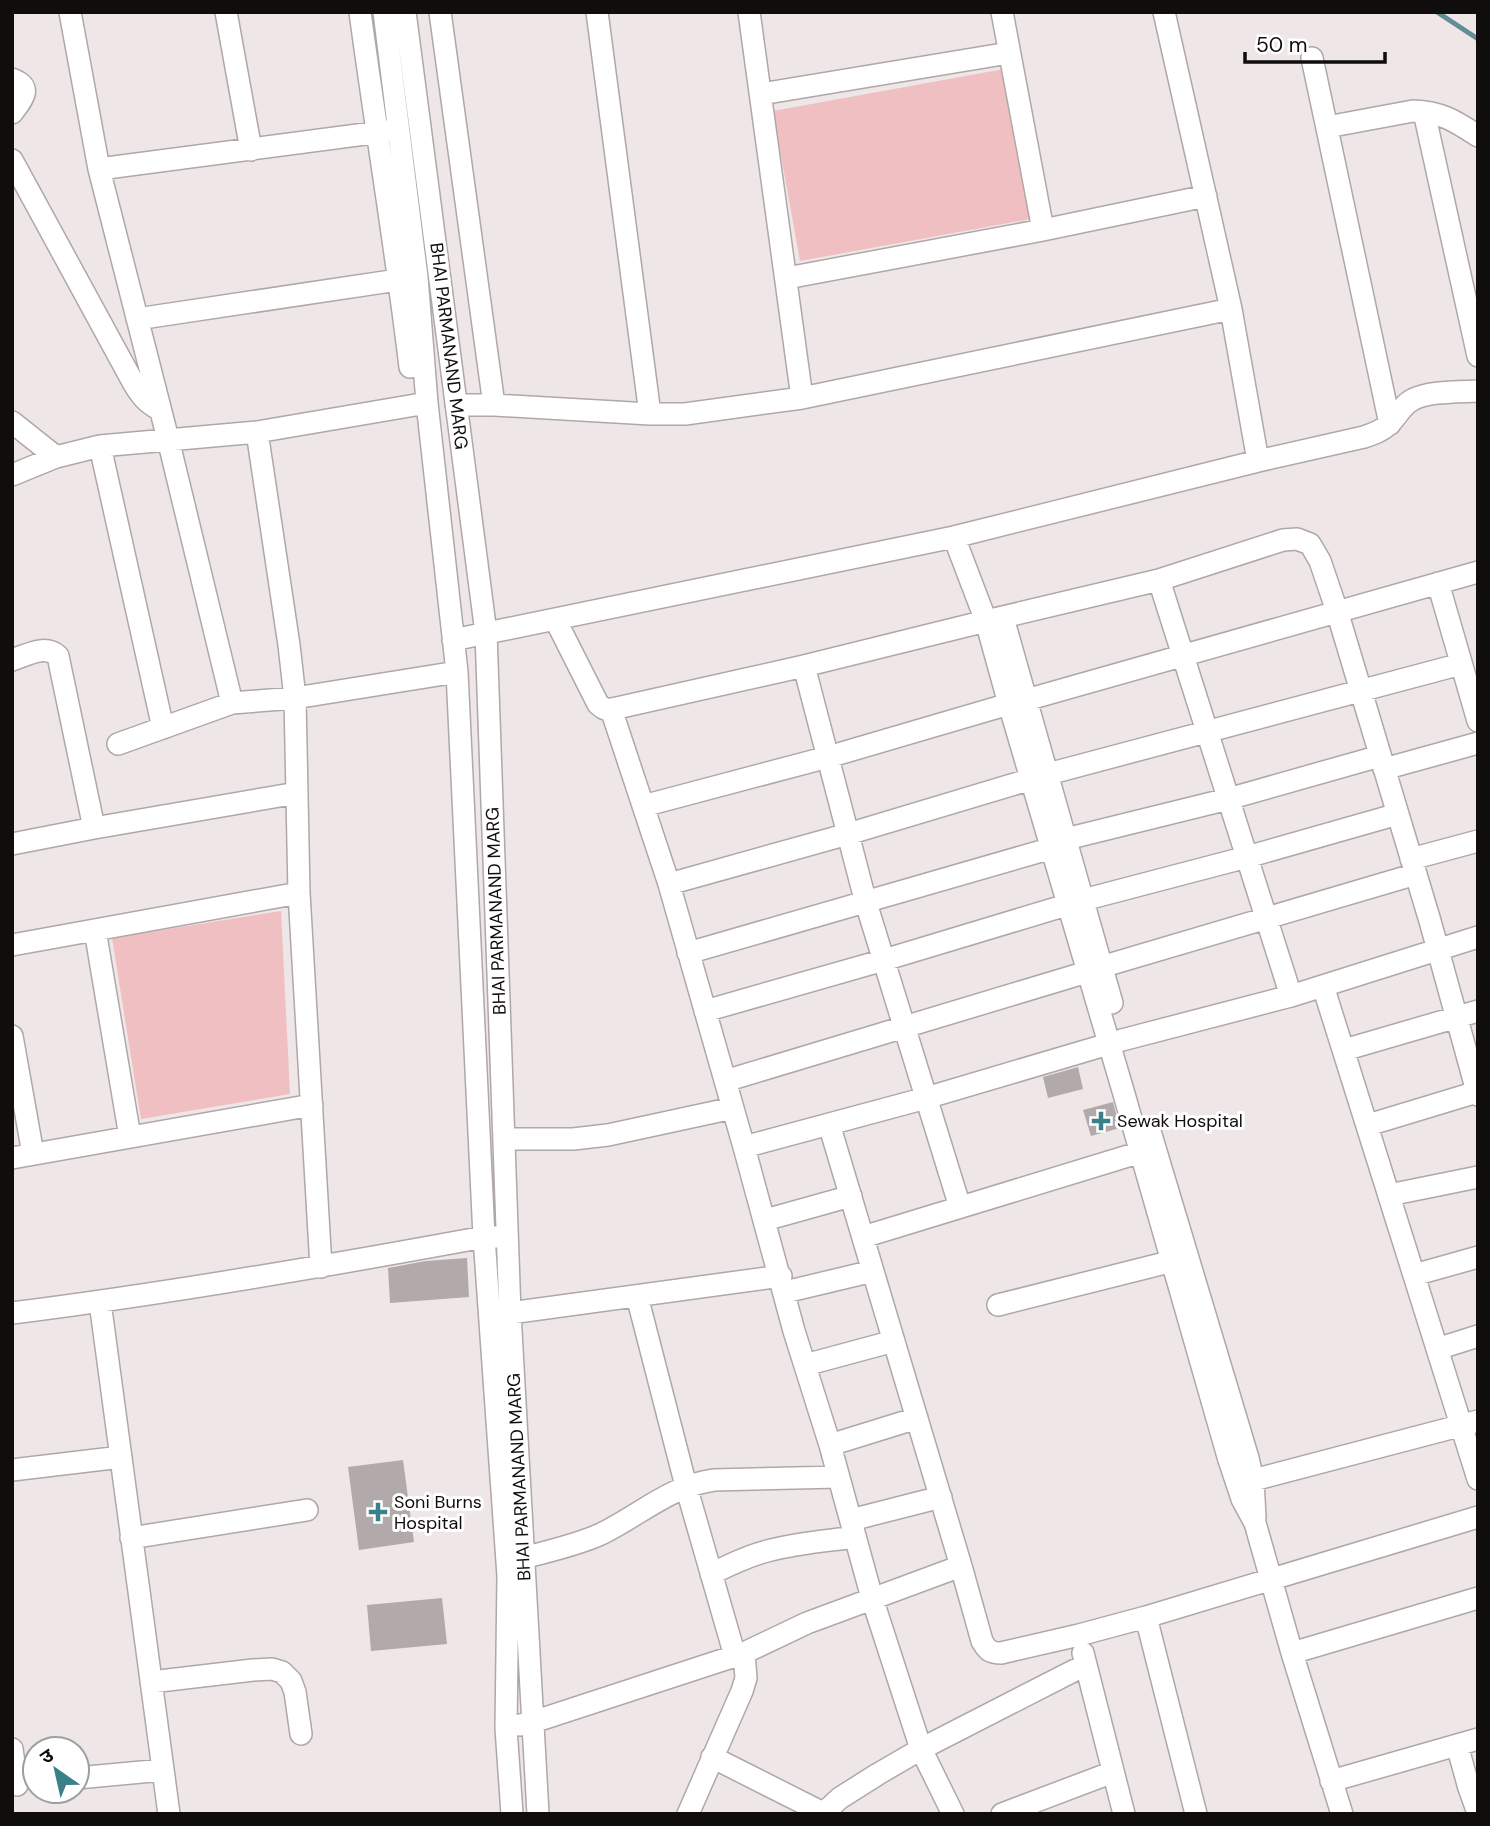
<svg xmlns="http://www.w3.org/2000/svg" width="1490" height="1826" font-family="'DM Sans','Noto Sans Devanagari',sans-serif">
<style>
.green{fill:#efbfc2}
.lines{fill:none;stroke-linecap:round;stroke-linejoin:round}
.stream{stroke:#638d94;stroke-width:5}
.building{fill:#b2a9aa}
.minor-casing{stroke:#b0a7a7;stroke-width:24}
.minor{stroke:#fff;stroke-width:21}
.poi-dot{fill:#39808a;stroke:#fff;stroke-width:2.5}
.labels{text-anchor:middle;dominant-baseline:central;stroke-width:6;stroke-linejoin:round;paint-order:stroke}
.street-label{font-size:18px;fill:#100d0d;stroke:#fff}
.poi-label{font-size:18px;fill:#100d0d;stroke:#fff;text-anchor:start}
</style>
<rect width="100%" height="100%" fill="#efe6e7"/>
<!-- green -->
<path class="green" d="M 1004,69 L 1031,219 L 800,261 L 773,111 Z
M 281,911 L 290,1094 L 141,1119 L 112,938 Z"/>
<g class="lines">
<!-- stream -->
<path class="stream" d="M 1437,12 L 1478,39"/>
</g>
<!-- building -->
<path class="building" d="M 1078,1067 L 1083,1089 L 1048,1098 L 1043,1077 Z
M 1113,1102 L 1120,1128 L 1091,1136 L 1083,1110 Z
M 467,1258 L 469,1297 L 390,1303 L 388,1268 L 426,1261 Z
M 403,1460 L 414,1542 L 359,1550 L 348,1467 Z
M 442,1598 L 447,1644 L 371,1651 L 367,1605 Z"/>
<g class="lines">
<defs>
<path id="minor" d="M 70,12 L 99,169 L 168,439 L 232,703
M 226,12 L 251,150
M 360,12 C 376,131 396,249 410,367
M 384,12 L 417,277 L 427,403 L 457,672 L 484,1237 L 508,1576 L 506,1728 L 512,1814
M 405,12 L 486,633 L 510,1313 L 538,1814
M 440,12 L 494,405
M 597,12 L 650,414
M 749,12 L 802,398
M 1002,12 L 1043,230
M 1164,12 L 1231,309 L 1258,461
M 1312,58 L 1390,424
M 12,79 C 34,87 22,100 12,113
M 761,94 L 1009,53
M 1424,112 L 1478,356
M 1327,127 L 1413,111 C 1442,112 1455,121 1478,136
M 12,160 L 134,384 C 142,397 147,403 160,410
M 99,169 L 388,131
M 787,278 L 1043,230 L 1206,196
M 137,319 L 411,278
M 456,405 L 494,405 L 650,414 L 685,414 L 802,398 L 1231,309
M 12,422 L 56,457
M 257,432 L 289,645 L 295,698 L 299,893 L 321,1267
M 100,446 L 163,728
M 12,475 L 56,457 L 100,446 L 257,432 L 427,403
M 954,537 L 986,621 L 1009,704 L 1124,1094 L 1229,1460 L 1242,1499 L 1255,1523 L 1292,1653 L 1342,1814
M 1159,580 L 1291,996
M 1438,583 L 1478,721
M 1003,618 L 1112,1003
M 555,619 L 598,704 L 603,708 L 608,710 L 804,666 L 986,621 L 1159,580 L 1283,540 L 1297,539 L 1310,544 L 1320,561 L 1337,611 L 1430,921 L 1478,1095
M 453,640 L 954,537 L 1258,461 L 1364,437 C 1373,434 1382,431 1389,424 C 1397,417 1401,406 1412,400 C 1428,391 1459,392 1478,391
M 12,660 C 27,655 45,644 58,656 L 94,828
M 804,666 L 866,903 L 960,1207
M 1026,700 L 1478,572
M 611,709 L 669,884 L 744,1147 L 794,1331 L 830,1445 L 872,1598 L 921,1749 L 953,1814
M 118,744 L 232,703 L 295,698 L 457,672
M 1384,769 L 1478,743
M 643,806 L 828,757 L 1009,704
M 1066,839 L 1228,799 L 1380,756
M 12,844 L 94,828 L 297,793
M 1411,859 L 1478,841
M 669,884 L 848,834 L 1048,774 L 1461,664
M 95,930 L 130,1137
M 12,945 L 299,893
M 688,953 L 1052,848
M 1101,967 L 1416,874
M 1323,986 L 1478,1479
M 705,1011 L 884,960 L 1083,900 L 1247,857 L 1398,814
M 12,1036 L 33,1154
M 1344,1050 L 1478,1011
M 725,1081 L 1087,972
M 829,1124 L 961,1566 L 982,1641 C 987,1650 990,1653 1001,1653 L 1079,1635 L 1146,1617 L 1478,1517
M 1368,1125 L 1477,1092
M 1149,1128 L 1248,1458 L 1253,1480 L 1255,1518
M 504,1139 L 573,1139 L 608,1135 L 733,1108
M 744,1147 L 926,1098 L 1122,1040 L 1291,996 L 1478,937
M 12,1158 L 312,1105
M 1389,1195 L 1478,1177
M 765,1220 L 851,1196
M 863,1237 L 1141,1152
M 1414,1275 L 1478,1257
M 785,1292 L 873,1271
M 637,1296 L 686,1486 L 735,1656
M 100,1302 L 169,1814
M 998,1305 L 1185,1258
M 12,1313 C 171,1293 327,1266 484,1237 L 498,1237
M 510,1313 L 781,1276
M 1437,1349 L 1478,1336
M 805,1365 L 894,1341
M 830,1445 L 917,1418
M 12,1470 L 121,1457
M 1242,1483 L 1478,1421
M 851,1520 L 941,1497
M 131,1538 L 307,1510
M 523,1558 C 549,1551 577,1545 601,1534 C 640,1515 670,1486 714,1480 L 838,1477
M 711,1574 C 729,1565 748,1556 767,1551 C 796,1543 826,1541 855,1537
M 1146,1617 L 1196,1814
M 1083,1653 L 1124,1814
M 1292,1653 L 1478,1598
M 151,1682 L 253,1670 L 272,1669 L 282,1672 L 291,1681 L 295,1692 L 301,1734
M 520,1725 L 533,1722 L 744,1653 L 807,1623 L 961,1566
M 1457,1745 L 1469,1788 L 1478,1813
M 12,1749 L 17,1785
M 712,1757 L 821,1812 L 827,1810 L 840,1798 L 878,1774 L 921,1749 L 1085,1665
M 77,1778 L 163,1770
M 1331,1781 L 1478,1739
M 688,1814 L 742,1691 L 746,1678 L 744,1653
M 1002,1814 L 1113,1772"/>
</defs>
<!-- minor casing -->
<use href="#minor" class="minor-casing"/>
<!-- minor -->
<use href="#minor" class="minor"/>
</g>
<!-- markers -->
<g class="poi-dot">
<path d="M1097.5 1110.5h7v7h7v7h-7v7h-7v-7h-7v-7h7z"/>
<path d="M374.5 1501.5h7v7h7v7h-7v7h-7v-7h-7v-7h7z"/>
</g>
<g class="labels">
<!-- street labels -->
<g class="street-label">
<text transform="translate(449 346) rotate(83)">BHAI PARMANAND MARG</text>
<text transform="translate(496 911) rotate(-92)">BHAI PARMANAND MARG</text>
<text transform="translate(519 1477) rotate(-93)">BHAI PARMANAND MARG</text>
</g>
<!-- poi labels -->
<g class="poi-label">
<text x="1117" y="1121">Sewak Hospital</text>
<text x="394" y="1502">Soni Burns<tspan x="394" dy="21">Hospital</tspan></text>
</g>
</g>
<!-- border -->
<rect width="1490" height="1826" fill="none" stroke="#100d0d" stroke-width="28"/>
<!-- north arrow -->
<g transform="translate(56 1770) rotate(326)"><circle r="33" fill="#ffffff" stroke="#9f9e9e" stroke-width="2"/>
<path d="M0-5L12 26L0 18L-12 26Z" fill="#39808a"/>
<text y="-10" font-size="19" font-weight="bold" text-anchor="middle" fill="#100d0d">उ</text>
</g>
<!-- scale -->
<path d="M1245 52v10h140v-10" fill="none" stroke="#100d0d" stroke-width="3.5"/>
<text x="1256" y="52" font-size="21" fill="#100d0d" stroke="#ffffff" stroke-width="5" paint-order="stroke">50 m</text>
</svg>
